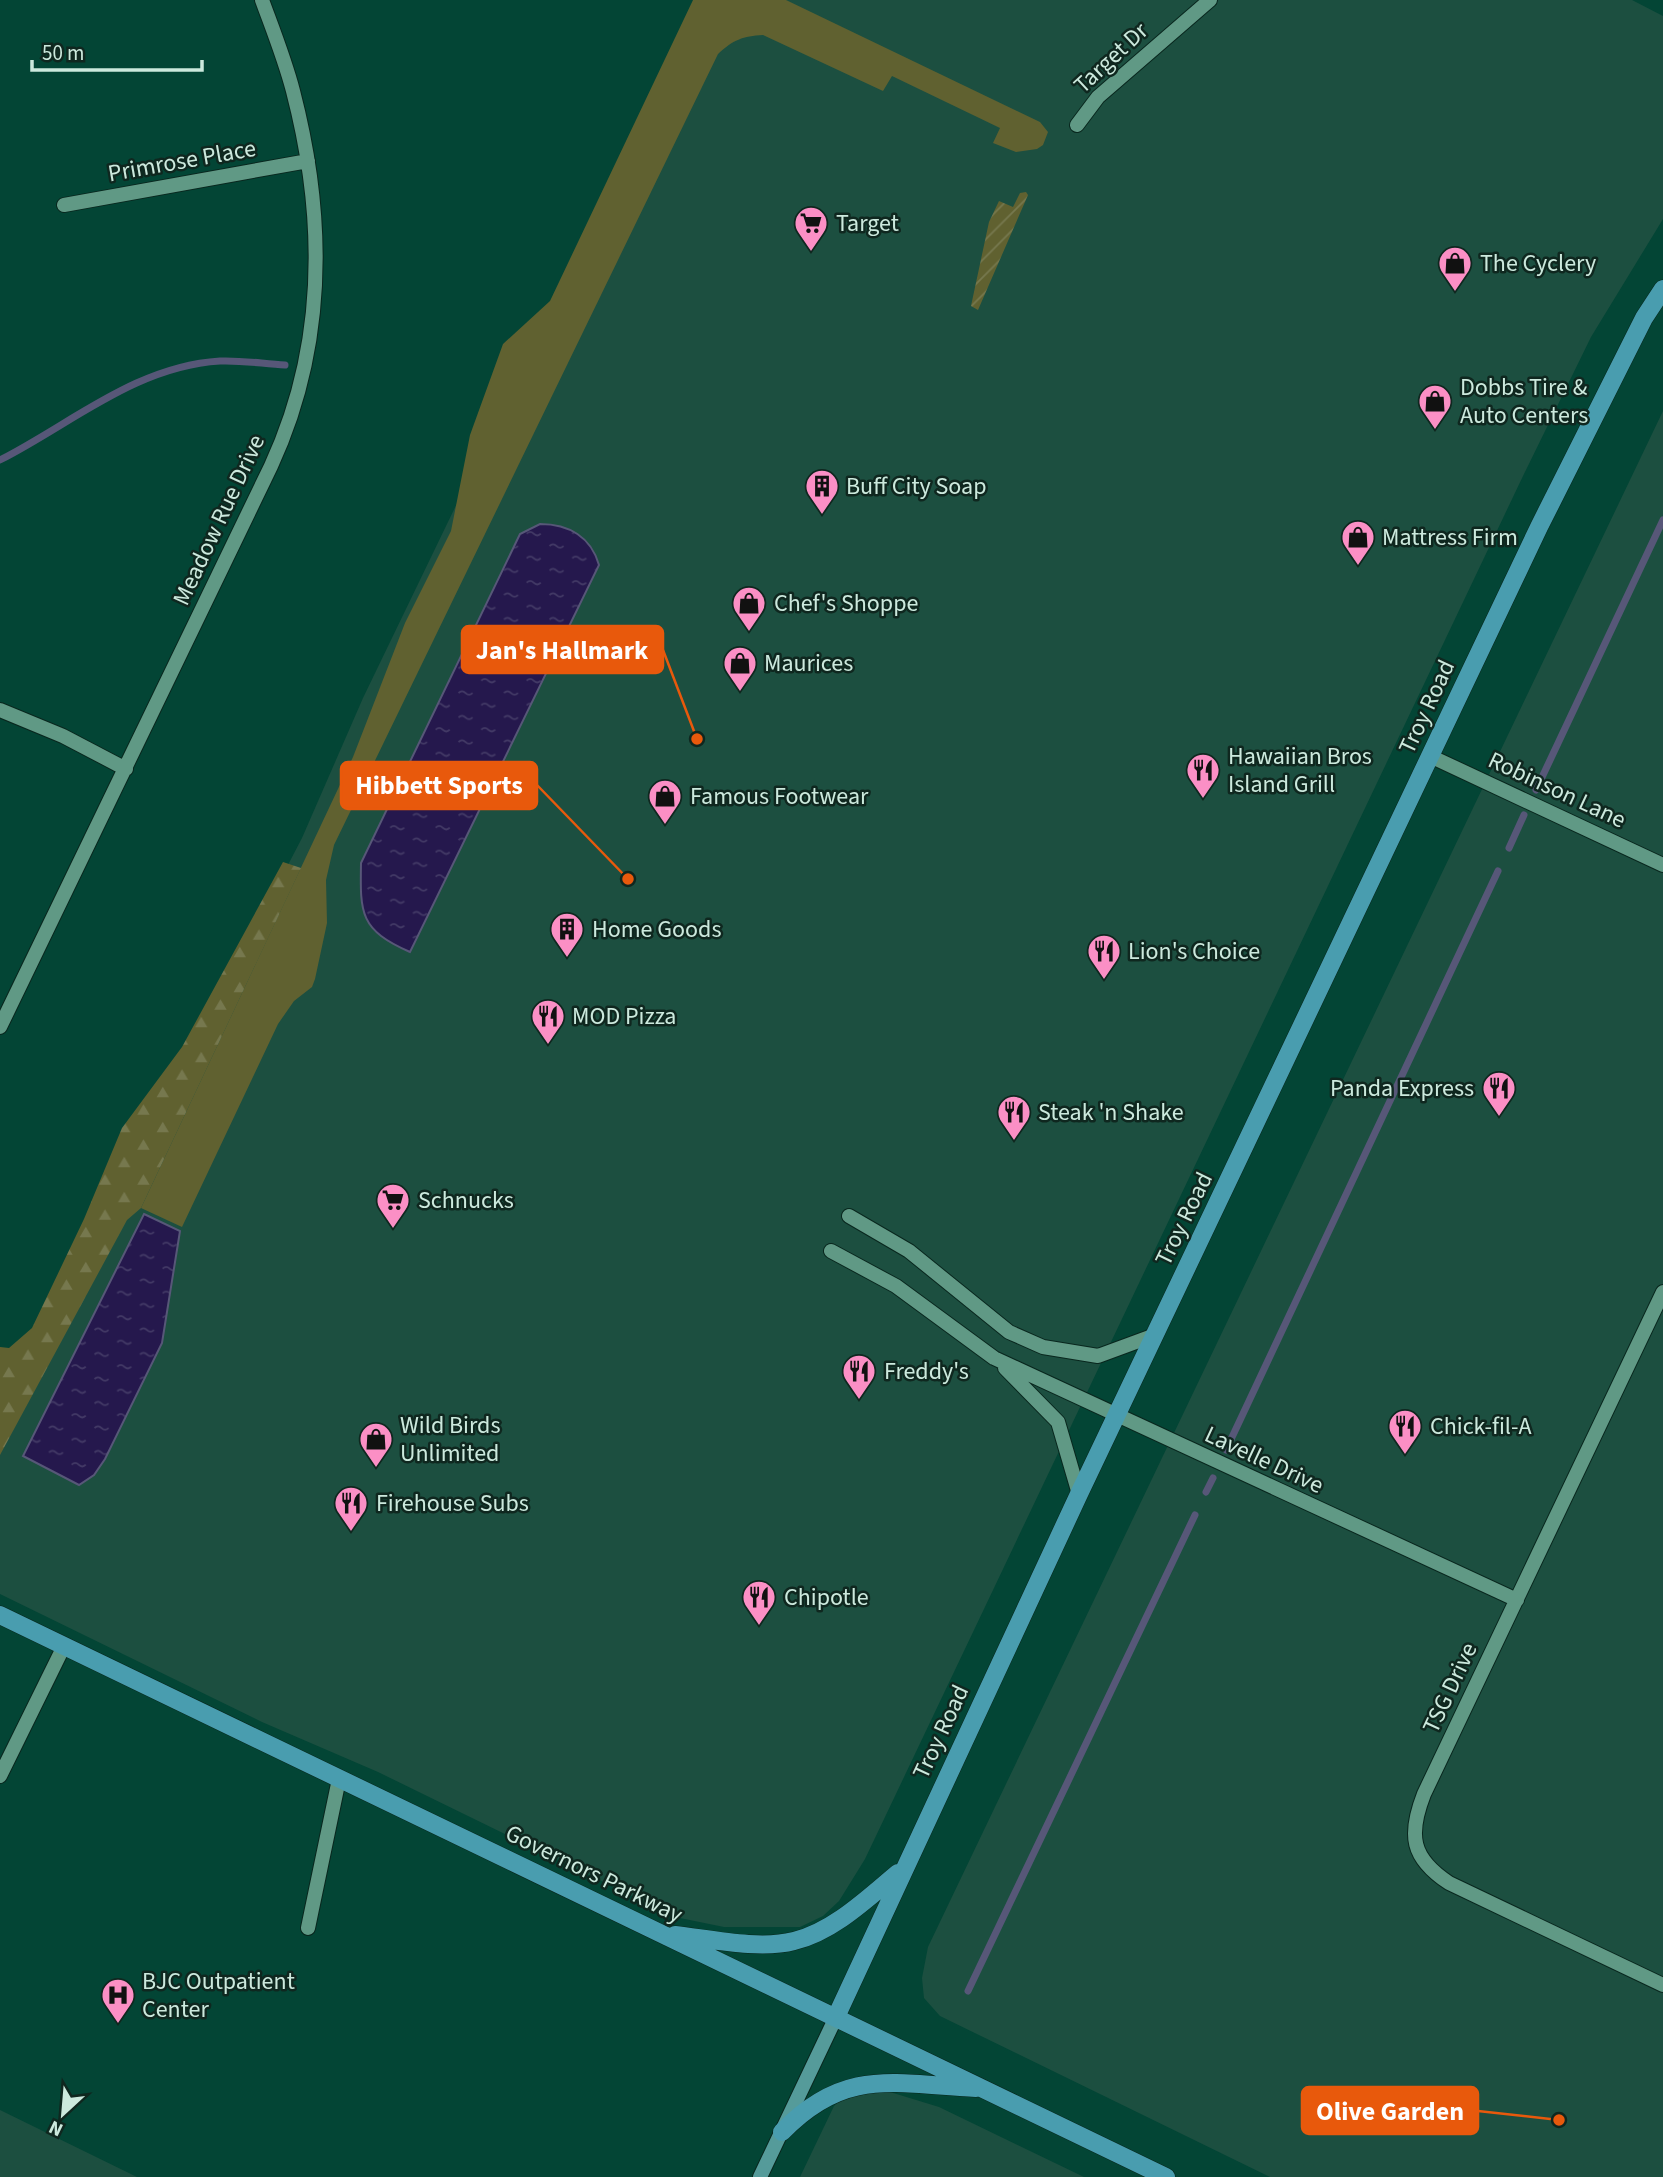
<svg xmlns="http://www.w3.org/2000/svg" width="1663" height="2177" font-family="'Source Sans 3',sans-serif">
<style>
.built{fill:#1c4f40}
.grass{fill:#606130}
.forest{fill:url(#forest-firs)}
.garden{fill:url(#garden-furrows)}
.water{fill:url(#water-ripples);stroke:#575778;stroke-width:2}
.lines{fill:none;stroke-linecap:round;stroke-linejoin:round}
.stream{stroke:#575778;stroke-width:7}
.minor-casing{stroke:#09271e;stroke-width:16}
.secondary-casing{stroke:#09271e;stroke-width:16}
.primary-casing{stroke:#09271e;stroke-width:19}
.minor{stroke:#609985;stroke-width:14}
.secondary{stroke:#559b9a;stroke-width:14}
.primary{stroke:#499daf;stroke-width:18}
.labels{text-anchor:middle;dominant-baseline:central;stroke-width:5;stroke-linejoin:round;paint-order:stroke}
.street-label{font-size:24px;fill:#cce9dd;stroke:#0f271f}
.poi-label{font-size:24px;fill:#cce9dd;stroke:#0f271f;text-anchor:start}
.leader{fill:none;stroke:#e8590c;stroke-width:2.5}
.callout-dot{fill:#e8590c;stroke:#0f271f;stroke-width:2.5}
.callout{fill:#e8590c;stroke:#e8590c;stroke-width:2.5}
.callout-label{font-size:26px;text-anchor:middle;font-weight:bold;fill:#fff}
</style>
<defs>
<pattern id="forest-firs" width="22" height="20" patternUnits="userSpaceOnUse" patternTransform="scale(1.75)"><rect width="22" height="20" fill="#606130"/><path d="M5 1l3.5 6h-7zM16 11l3.5 6h-7z" fill="#76784e"/></pattern>
<pattern id="garden-furrows" width="10" height="10" patternUnits="userSpaceOnUse" patternTransform="scale(1.75)"><rect width="10" height="10" fill="#606130"/><path d="M-1 1l2-2M0 10L10 0M9 11l2-2" fill="none" stroke="#76784e"/></pattern>
<pattern id="water-ripples" width="26" height="14" patternUnits="userSpaceOnUse" patternTransform="scale(1.75)"><rect width="26" height="14" fill="#25184d"/><path d="M2 4q2-2 4 0t4 0M15 11q2-2 4 0t4 0" fill="none" stroke="#433a66"/></pattern>
</defs>
<rect width="100%" height="100%" fill="#034535"/>
<!-- built -->
<path class="built" d="M 700,0 L 1632,0 L 1663,16 L 1663,219 L 1591,337 L 1523,476 L 865,1859 L 839,1901 L 823,1916 L 800,1927 L 724,1927 L 675,1917 L 378,1772 L 262,1722 L 0,1594 L 0,1438 L 174,1083 L 302,838 L 363,698 Z
M 1663,411 L 1663,2177 L 1270,2177 L 940,2016 L 924,1998 L 922,1978 L 928,1947 Z
M 849,2092 L 890,2092 L 939,2107 L 1084,2177 L 800,2177 L 834,2106 Z
M 0,2110 L 137,2177 L 0,2177 Z"/>
<!-- grass -->
<path class="grass" d="M 693,0 L 786,0 L 1040,122 L 1048,132 L 1043,145 L 1037,149 L 1016,152 L 993,143 L 1000,128 L 892,76 L 883,91 L 763,35 C 743,36 733,40 718,54 L 334,845 L 326,880 L 327,923 L 315,979 L 312,987 L 294,1001 L 278,1024 L 182,1227 L 141,1208 L 353,757 L 405,623 L 451,531 L 470,435 L 503,344 L 550,301 Z"/>
<!-- forest -->
<path class="forest" d="M 283,862 L 301,868 L 141,1208 L 127,1220 L 0,1455 L 0,1347 L 9,1348 L 32,1328 L 84,1219 L 122,1128 L 182,1047 Z"/>
<!-- garden -->
<path class="garden" d="M 1026,192 L 1028,195 L 978,310 L 971,306 L 989,222 L 999,201 L 1013,207 L 1020,193 Z"/>
<!-- water -->
<path class="water" d="M 540,524 C 569,524 591,537 599,565 L 410,952 C 360,930 360,914 361,863 L 520,534 Z
M 144,1214 L 180,1231 L 162,1343 L 105,1459 L 94,1475 L 79,1485 L 23,1456 Z"/>
<g class="lines">
<!-- stream -->
<path class="stream" d="M 0,460 C 71,424 136,366 220,361 C 242,360 264,364 285,365
M 1536,790 L 1663,520
M 1509,848 L 1524,815
M 1226,1450 L 1498,871
M 1206,1492 L 1213,1478
M 968,1991 L 1195,1515"/>
<defs>
<path id="minor" d="M 1077,125 L 1098,97 L 1210,0
M 64,205 L 308,161
M 0,710 L 63,736 L 126,769
M 1432,757 L 1663,865
M 0,1027 L 271,466 C 327,345 326,218 293,91 C 285,60 273,30 262,0
M 849,1216 L 909,1251 L 1009,1332 L 1043,1347 L 1098,1356 L 1155,1335
M 831,1251 L 896,1286 L 994,1358 L 1517,1600
M 1663,1292 L 1424,1794 C 1408,1835 1411,1858 1449,1883 L 1663,1985
M 1005,1368 L 1058,1422 L 1079,1494
M 0,1776 L 64,1646
M 308,1928 L 339,1779"/>
<path id="secondary" d="M 760,2177 L 836,2017"/>
<path id="primary" d="M 0,1615 L 1166,2177
M 675,1935 C 710,1939 760,1950 794,1941 C 833,1932 869,1897 898,1873
M 836,2017 L 1079,1494 L 1539,527 L 1644,318 L 1663,289
M 782,2132 C 845,2067 894,2084 976,2088"/>
</defs>
<!-- minor casing -->
<use href="#minor" class="minor-casing"/>
<!-- secondary casing -->
<use href="#secondary" class="secondary-casing"/>
<!-- primary casing -->
<use href="#primary" class="primary-casing"/>
<!-- minor -->
<use href="#minor" class="minor"/>
<!-- secondary -->
<use href="#secondary" class="secondary"/>
<!-- primary -->
<use href="#primary" class="primary"/>
</g>
<!-- icons -->
<defs>
<symbol id="supermarket-pin" viewBox="-11 -11 22 30"><path d="M0 17L-7.5 6A9.5 9.5 0 1 1 7.5 6Z" fill="#fb8fc5" stroke="#0f271f"/><path d="M-6-5.5h2.5l.6 2H6L4.5 2H-2.5L-4.4-4H-6ZM-1.5 3.2a1.3 1.3 0 1 0 .1 0ZM3 3.2a1.3 1.3 0 1 0 .1 0Z" fill="#111"/></symbol>
<symbol id="shop-pin" viewBox="-11 -11 22 30"><path d="M0 17L-7.5 6A9.5 9.5 0 1 1 7.5 6Z" fill="#fb8fc5" stroke="#0f271f"/><path d="M-5-2.5h2.3a2.7 3.5 0 0 1 5.4 0H5L5.5 6h-11ZM-1.5-2.5h3a1.5 2.3 0 0 0-3 0Z" fill="#111"/></symbol>
<symbol id="building-pin" viewBox="-11 -11 22 30"><path d="M0 17L-7.5 6A9.5 9.5 0 1 1 7.5 6Z" fill="#fb8fc5" stroke="#0f271f"/><path d="M-4-6H4V6H1V3H-1V6H-4ZM-2.5-4.3h1.7v1.8h-1.7ZM.8-4.3h1.7v1.8H.8ZM-2.5-1h1.7V.8h-1.7ZM.8-1h1.7V.8H.8Z" fill="#111"/></symbol>
<symbol id="restaurant-pin" viewBox="-11 -11 22 30"><path d="M0 17L-7.5 6A9.5 9.5 0 1 1 7.5 6Z" fill="#fb8fc5" stroke="#0f271f"/><path d="M-5-6h1v4h1v-4h1v4h1v-4h1v5L-1.5 .5V6h-2V.5L-5-1ZM5-6V6H3V1.5H1.5Q1.5-4 5-6Z" fill="#111"/></symbol>
<symbol id="hospital-pin" viewBox="-11 -11 22 30"><path d="M0 17L-7.5 6A9.5 9.5 0 1 1 7.5 6Z" fill="#fb8fc5" stroke="#0f271f"/><path d="M-5-5h3v3.5h4V-5h3V5h-3V1.5h-4V5h-3Z" fill="#111"/></symbol>
</defs>
<g fill-rule="evenodd">
<use href="#supermarket-pin" x="792" y="204" width="38" height="52"/>
<use href="#shop-pin" x="1436" y="244" width="38" height="52"/>
<use href="#shop-pin" x="1416" y="382" width="38" height="52"/>
<use href="#building-pin" x="803" y="467" width="38" height="52"/>
<use href="#shop-pin" x="1339" y="518" width="38" height="52"/>
<use href="#shop-pin" x="730" y="584" width="38" height="52"/>
<use href="#shop-pin" x="721" y="644" width="38" height="52"/>
<use href="#restaurant-pin" x="1184" y="751" width="38" height="52"/>
<use href="#shop-pin" x="646" y="777" width="38" height="52"/>
<use href="#building-pin" x="548" y="910" width="38" height="52"/>
<use href="#restaurant-pin" x="1085" y="932" width="38" height="52"/>
<use href="#restaurant-pin" x="529" y="997" width="38" height="52"/>
<use href="#restaurant-pin" x="1480" y="1069" width="38" height="52"/>
<use href="#restaurant-pin" x="995" y="1093" width="38" height="52"/>
<use href="#supermarket-pin" x="374" y="1181" width="38" height="52"/>
<use href="#restaurant-pin" x="840" y="1352" width="38" height="52"/>
<use href="#restaurant-pin" x="1386" y="1407" width="38" height="52"/>
<use href="#shop-pin" x="357" y="1420" width="38" height="52"/>
<use href="#restaurant-pin" x="332" y="1484" width="38" height="52"/>
<use href="#restaurant-pin" x="740" y="1578" width="38" height="52"/>
<use href="#hospital-pin" x="99" y="1976" width="38" height="52"/>
</g>
<g class="labels">
<!-- street labels -->
<g class="street-label">
<text transform="translate(1111 58) rotate(-43)">Target Dr</text>
<text transform="translate(182 161) rotate(-10)">Primrose Place</text>
<text transform="translate(219 520) rotate(-65)">Meadow Rue Drive</text>
<text transform="translate(1427 707) rotate(-65)">Troy Road</text>
<text transform="translate(1557 790) rotate(25)">Robinson Lane</text>
<text transform="translate(1184 1219) rotate(-64)">Troy Road</text>
<text transform="translate(1264 1460) rotate(25)">Lavelle Drive</text>
<text transform="translate(1450 1688) rotate(-65)">TSG Drive</text>
<text transform="translate(941 1732) rotate(-65)">Troy Road</text>
<text transform="translate(594 1874) rotate(26)">Governors Parkway</text>
</g>
<!-- poi labels -->
<g class="poi-label">
<text x="836" y="223">Target</text>
<text x="1480" y="263">The Cyclery</text>
<text x="1460" y="387">Dobbs Tire &amp;<tspan x="1460" dy="28">Auto Centers</tspan></text>
<text x="846" y="486">Buff City Soap</text>
<text x="1382" y="537">Mattress Firm</text>
<text x="774" y="603">Chef's Shoppe</text>
<text x="764" y="663">Maurices</text>
<text x="1228" y="756">Hawaiian Bros<tspan x="1228" dy="28">Island Grill</tspan></text>
<text x="690" y="796">Famous Footwear</text>
<text x="592" y="929">Home Goods</text>
<text x="1128" y="951">Lion's Choice</text>
<text x="572" y="1016">MOD Pizza</text>
<text x="1474" y="1088" text-anchor="end">Panda Express</text>
<text x="1038" y="1112">Steak 'n Shake</text>
<text x="418" y="1200">Schnucks</text>
<text x="884" y="1371">Freddy's</text>
<text x="400" y="1425">Wild Birds<tspan x="400" dy="28">Unlimited</tspan></text>
<text x="1430" y="1426">Chick-fil-A</text>
<text x="376" y="1503">Firehouse Subs</text>
<text x="784" y="1597">Chipotle</text>
<text x="142" y="1981">BJC Outpatient<tspan x="142" dy="28">Center</tspan></text>
</g>
</g>
<!-- callouts -->
<path class="leader" d="M697 739L663 650M628 879L537 785M1559 2120L1478 2111"/>
<g class="callout-dot">
<circle cx="697" cy="739" r="7"/>
<circle cx="628" cy="879" r="7"/>
<circle cx="1559" cy="2120" r="7"/>
</g>
<g class="callout">
<rect x="462" y="626" width="201" height="47" rx="7"/>
<rect x="341" y="762" width="196" height="47" rx="7"/>
<rect x="1302" y="2087" width="176" height="47" rx="7"/>
</g>
<g class="callout-label">
<text x="562" y="659">Jan's Hallmark</text>
<text x="439" y="794">Hibbett Sports</text>
<text x="1390" y="2120">Olive Garden</text>
</g>
<!-- north arrow -->
<g transform="translate(63 2114) rotate(206)" stroke="#0f271f" stroke-width="5" paint-order="stroke">
<path d="M0-5L12 26L0 18L-12 26Z" fill="#cce9dd"/>
<text y="-10" font-size="19" font-weight="bold" text-anchor="middle" fill="#cce9dd">N</text>
</g>
<!-- scale -->
<path d="M32 60v10h170v-10" fill="none" stroke="#cce9dd" stroke-width="3.5"/>
<text x="42" y="60" font-size="21" fill="#cce9dd" stroke="#0f271f" stroke-width="5" paint-order="stroke">50 m</text>
</svg>
